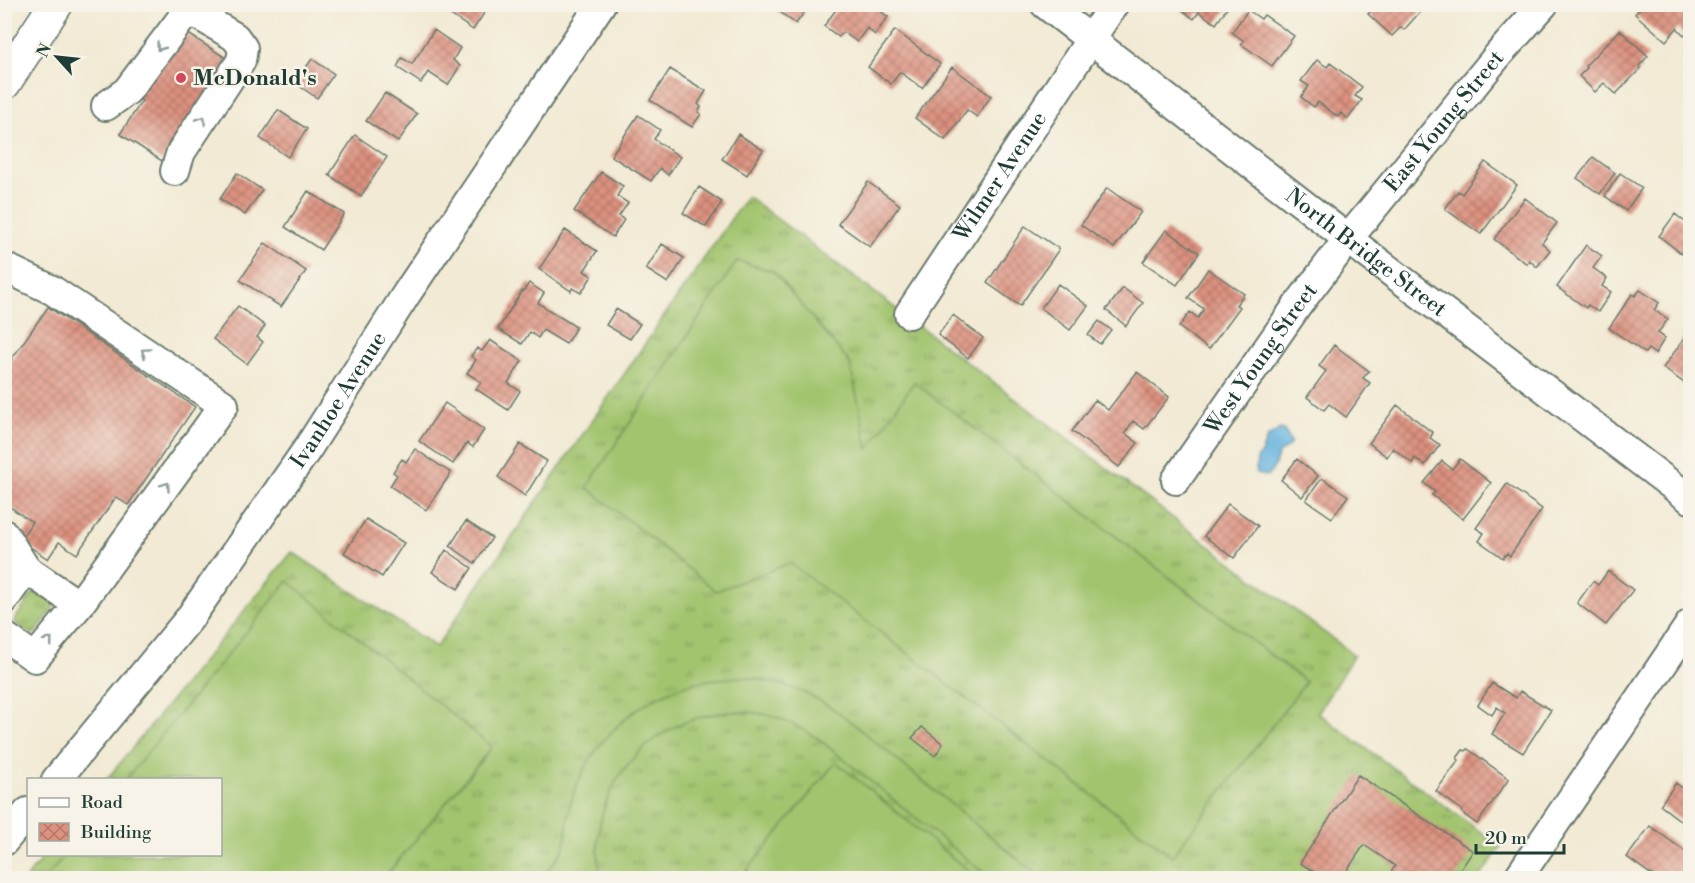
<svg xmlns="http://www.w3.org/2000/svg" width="1695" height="883" font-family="'Libre Bodoni',serif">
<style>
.grass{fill:url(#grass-tufts);stroke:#608051;stroke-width:1.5}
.garden{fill:#a2c46e;stroke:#608051;stroke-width:1.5}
.water{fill:#65b2df;stroke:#42788a;stroke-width:1.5}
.building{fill:url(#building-cross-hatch)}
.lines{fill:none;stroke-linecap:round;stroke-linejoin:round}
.minor-casing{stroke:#697a6c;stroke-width:32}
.highway-casing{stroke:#697a6c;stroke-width:36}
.minor{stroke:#fff;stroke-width:28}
.highway{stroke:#fff;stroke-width:33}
.oneway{stroke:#8f9e9a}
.poi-dot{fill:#d1495b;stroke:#f7f3e8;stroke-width:2}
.labels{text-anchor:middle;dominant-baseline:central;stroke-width:5;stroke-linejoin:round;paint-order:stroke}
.poi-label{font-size:22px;font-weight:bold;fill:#1f3d34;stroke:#f7f3e8;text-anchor:start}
.street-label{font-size:22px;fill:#1f3d34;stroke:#f7f3e8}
</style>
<defs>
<pattern id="grass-tufts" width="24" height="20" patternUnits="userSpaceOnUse" patternTransform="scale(1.5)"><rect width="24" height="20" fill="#a2c46e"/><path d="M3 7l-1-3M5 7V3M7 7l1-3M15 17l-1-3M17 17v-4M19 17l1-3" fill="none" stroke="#83a05b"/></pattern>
<pattern id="building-cross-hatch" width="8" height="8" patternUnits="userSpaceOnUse" patternTransform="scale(1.5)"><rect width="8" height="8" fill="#dd917f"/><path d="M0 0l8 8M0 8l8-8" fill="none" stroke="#b37869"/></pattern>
</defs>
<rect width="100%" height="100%" fill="#f7f3e8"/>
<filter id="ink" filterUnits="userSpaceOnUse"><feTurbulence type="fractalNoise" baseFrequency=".0167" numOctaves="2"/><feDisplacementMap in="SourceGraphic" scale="12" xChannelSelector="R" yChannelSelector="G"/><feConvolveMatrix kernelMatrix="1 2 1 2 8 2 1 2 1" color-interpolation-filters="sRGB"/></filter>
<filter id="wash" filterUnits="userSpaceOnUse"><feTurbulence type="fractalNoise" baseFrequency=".008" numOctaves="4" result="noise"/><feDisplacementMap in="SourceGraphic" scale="24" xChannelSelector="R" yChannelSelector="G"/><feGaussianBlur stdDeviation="1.35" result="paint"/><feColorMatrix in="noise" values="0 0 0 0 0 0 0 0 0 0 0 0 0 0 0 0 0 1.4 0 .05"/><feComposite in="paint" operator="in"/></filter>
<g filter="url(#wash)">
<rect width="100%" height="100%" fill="#f2ead4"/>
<!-- grass -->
<path class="grass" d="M 747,196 L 1354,655 L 1318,713 L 1501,847 L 1479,878 L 26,878 L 45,855 L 220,854 L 220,780 L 107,779 L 292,552 L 436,647 Z
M 36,592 L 54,603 L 54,607 L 35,633 L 32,634 L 17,625 L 15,621 L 16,618 L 33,593 Z"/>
<!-- garden -->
<path class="garden" d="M 737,261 L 773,271 L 850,363 L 868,449 L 914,382 L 1306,682 L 1172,856 L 790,563 L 716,591 L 587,487 Z
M 288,581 L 492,747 L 384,878 L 46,878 L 65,855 L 220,854 L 220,780 L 126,779 Z
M 744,677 C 786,683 810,692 845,717 L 1041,878 L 990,878 L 820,740 C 798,726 774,713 748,712 C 656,707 581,787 601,878 L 540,878 C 547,870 557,860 563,850 C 567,844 566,832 567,824 C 568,813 571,802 574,792 C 593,741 636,699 690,684 C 707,679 726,678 744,677 Z
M 836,762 L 977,878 L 741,878 Z"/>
<!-- water -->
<path class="water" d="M 1280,429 L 1284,430 L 1291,442 L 1288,447 L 1279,453 C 1275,462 1276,469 1267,476 L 1257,474 L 1256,468 L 1257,459 L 1262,451 L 1267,438 Z"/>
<g id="blocks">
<!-- building -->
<path class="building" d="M 445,4 L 490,4 L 473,30 L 442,9 Z
M 769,4 L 810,4 L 796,24 Z
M 840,4 L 871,4 L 888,17 L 875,35 L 867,28 L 857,42 L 843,32 L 839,37 L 824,26 Z
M 1174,4 L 1230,4 L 1216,24 L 1199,12 L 1194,19 Z
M 1376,4 L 1427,4 L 1404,30 L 1401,27 L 1392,36 L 1368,14 Z
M 1644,4 L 1681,4 L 1690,13 L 1690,29 L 1684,35 L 1677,28 L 1666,41 L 1635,14 Z
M 1248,10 L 1261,19 L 1264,15 L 1294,36 L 1272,66 L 1241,44 L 1244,41 L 1232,32 Z
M 179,28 L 229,60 L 162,161 L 120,134 L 142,101 L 134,96 Z
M 434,30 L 460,48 L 453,60 L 460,66 L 448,85 L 428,72 L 421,83 L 397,67 L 402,58 L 412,64 Z
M 895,30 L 940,64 L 922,88 L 900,72 L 891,84 L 868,67 Z
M 1620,30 L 1648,56 L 1639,66 L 1641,68 L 1616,94 L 1604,83 L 1595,92 L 1579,76 L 1587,68 L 1585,66 Z
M 312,59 L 334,74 L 317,98 L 295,83 Z
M 1317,60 L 1327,67 L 1330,63 L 1362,87 L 1355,96 L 1362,100 L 1348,119 L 1341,113 L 1338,117 L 1318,102 L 1314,107 L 1301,97 L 1309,86 L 1301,81 Z
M 952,67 L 991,96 L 977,117 L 967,110 L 945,140 L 915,118 Z
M 670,69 L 706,91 L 698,104 L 701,107 L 698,112 L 701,114 L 692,127 L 650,100 Z
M 385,93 L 417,114 L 398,142 L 366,121 Z
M 278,110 L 307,129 L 288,157 L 260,138 Z
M 638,115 L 660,130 L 654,139 L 680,157 L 668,175 L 660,168 L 651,181 L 611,156 Z
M 738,134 L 763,150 L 747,175 L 722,159 Z
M 355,135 L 387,157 L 361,196 L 329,175 Z
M 1593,157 L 1615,173 L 1600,194 L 1577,178 Z
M 1485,162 L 1517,185 L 1481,234 L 1445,209 L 1458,191 L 1462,194 Z
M 601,172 L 623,186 L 617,196 L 628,203 L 619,216 L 624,220 L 613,237 L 574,211 Z
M 237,173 L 262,190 L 245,215 L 220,199 Z
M 1620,173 L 1642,188 L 1626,211 L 1605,196 Z
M 868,182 L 900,205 L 870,247 L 838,224 Z
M 699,187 L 722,202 L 706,227 L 683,213 Z
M 1107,188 L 1141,212 L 1114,248 L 1081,225 Z
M 308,191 L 344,214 L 321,250 L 285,227 Z
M 1525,198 L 1557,223 L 1542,243 L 1550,250 L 1537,267 L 1529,260 L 1527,264 L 1494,239 Z
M 1675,214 L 1690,226 L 1690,242 L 1682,254 L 1659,236 Z
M 1025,226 L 1059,249 L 1020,306 L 987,283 Z
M 565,230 L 597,251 L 584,271 L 592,276 L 581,293 L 572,288 L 571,291 L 539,269 Z
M 1166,230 L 1199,253 L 1177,285 L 1143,262 Z
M 265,243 L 306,271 L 281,307 L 240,280 Z
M 662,244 L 684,258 L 668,283 L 646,269 Z
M 1586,245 L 1602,256 L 1593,268 L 1607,278 L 1602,286 L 1611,292 L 1598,312 L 1588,305 L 1586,308 L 1557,287 Z
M 1208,269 L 1244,294 L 1236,305 L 1240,307 L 1209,349 L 1179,327 L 1190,312 L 1198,318 L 1204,309 L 1188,298 Z
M 529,283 L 544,293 L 538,303 L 576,327 L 566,344 L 543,330 L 538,338 L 530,332 L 522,344 L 498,329 L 522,291 L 523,292 Z
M 1058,284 L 1088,306 L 1070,330 L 1041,308 Z
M 1123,288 L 1143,303 L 1126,326 L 1106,310 Z
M 1640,290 L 1659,303 L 1654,310 L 1668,319 L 1658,333 L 1665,338 L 1655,354 L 1648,349 L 1645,353 L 1609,328 L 1632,294 L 1635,296 Z
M 238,306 L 265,326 L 257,337 L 263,342 L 247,364 L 213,339 Z
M 48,307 L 195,407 L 128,505 L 116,497 L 77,554 L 59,542 L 48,559 L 20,540 L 32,522 L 4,503 L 4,370 Z
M 616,309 L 640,324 L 630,339 L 606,325 Z
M 953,315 L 983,338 L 968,358 L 938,335 Z
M 1099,321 L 1111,330 L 1100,344 L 1088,335 Z
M 1685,337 L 1690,341 L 1690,387 L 1663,368 Z
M 490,340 L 522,361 L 508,383 L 520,391 L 508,410 L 476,389 L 481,382 L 467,373 L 476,360 L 471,356 L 477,348 L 482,351 Z
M 1334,345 L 1369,371 L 1363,378 L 1370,383 L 1346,417 L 1329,404 L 1324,410 L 1307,397 L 1326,371 L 1319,366 Z
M 1137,372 L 1169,397 L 1144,429 L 1133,421 L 1125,433 L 1138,443 L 1119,467 L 1072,431 L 1095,400 L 1108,410 Z
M 445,403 L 484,430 L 473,447 L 467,443 L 453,464 L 419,441 Z
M 1397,405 L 1433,433 L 1430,438 L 1440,445 L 1425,465 L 1415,458 L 1412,463 L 1393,448 L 1387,457 L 1369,443 Z
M 520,444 L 547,461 L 525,496 L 498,477 Z
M 415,449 L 451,473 L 426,510 L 390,486 L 397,475 L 393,472 L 402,459 L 406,462 Z
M 1297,459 L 1318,476 L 1302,497 L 1281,480 Z
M 1460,459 L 1491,483 L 1463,519 L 1432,495 L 1435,492 L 1424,483 L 1442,461 L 1452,469 Z
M 1322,478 L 1348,496 L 1332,518 L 1306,500 Z
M 1507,484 L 1542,509 L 1510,556 L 1507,553 L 1503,558 L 1479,541 L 1484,533 L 1476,528 Z
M 1228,504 L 1258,526 L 1234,558 L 1204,536 Z
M 366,519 L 404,543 L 382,577 L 344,553 Z
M 466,521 L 492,538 L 475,563 L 450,546 Z
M 446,550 L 472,568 L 458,589 L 432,572 Z
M 1608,571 L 1633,590 L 1606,625 L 1577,603 L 1593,581 L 1598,585 Z
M 1492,683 L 1516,698 L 1520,691 L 1551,710 L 1523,753 L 1492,734 L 1505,713 L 1497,707 L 1492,715 L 1478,705 Z
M 922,727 L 943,744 L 935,756 L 912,738 Z
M 1468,749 L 1509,779 L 1477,824 L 1462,813 L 1463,811 L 1436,791 L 1459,760 L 1457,758 L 1463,750 L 1466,751 Z
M 1358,775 L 1473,851 L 1455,878 L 1387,878 L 1395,866 L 1364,845 L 1342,878 L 1324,878 L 1300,863 Z
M 1676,783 L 1690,794 L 1690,825 L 1689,827 L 1660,805 Z
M 1650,826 L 1690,855 L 1690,864 L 1680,878 L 1656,878 L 1627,857 Z"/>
</g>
</g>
<g filter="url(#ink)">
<use href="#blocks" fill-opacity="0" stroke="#697a6c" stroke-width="1.5"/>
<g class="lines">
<defs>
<g id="minor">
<path id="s1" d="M 1045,4 L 1348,239 L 1690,499"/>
<path d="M 106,106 L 127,91 L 185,14 L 198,15 L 235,37 L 243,48 L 241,61 L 181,152 L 175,171"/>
<path d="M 4,267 L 52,290 L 224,405 L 79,605 L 35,658 L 4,636"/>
<path id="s2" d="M 909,314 L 1114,4"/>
<path id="s3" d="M 1176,480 L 1297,306 L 1348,239 L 1499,54 L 1544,4"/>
<path d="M 4,534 L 26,569 L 4,600"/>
<path d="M 26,569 L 79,605"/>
<path id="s4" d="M 56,780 L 189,619 L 308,448 L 407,293 L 601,4"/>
<path d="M 4,841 L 28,812"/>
<path d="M 1518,878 L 1690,624"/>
</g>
<path id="highway" d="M 4,83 L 56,4"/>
</defs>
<!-- minor casing -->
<use href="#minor" class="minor-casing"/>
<!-- highway casing -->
<use href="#highway" class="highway-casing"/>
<!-- minor -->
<use href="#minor" class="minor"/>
<!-- highway -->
<use href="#highway" class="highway"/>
</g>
<!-- one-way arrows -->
<defs><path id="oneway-chevron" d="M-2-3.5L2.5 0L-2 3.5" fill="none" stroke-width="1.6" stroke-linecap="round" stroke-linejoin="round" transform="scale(1.5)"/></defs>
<g class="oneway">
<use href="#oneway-chevron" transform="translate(160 47) rotate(127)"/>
<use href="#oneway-chevron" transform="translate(202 120) rotate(-57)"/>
<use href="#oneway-chevron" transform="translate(145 352) rotate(-146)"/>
<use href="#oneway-chevron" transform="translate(166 486) rotate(-54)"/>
<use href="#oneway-chevron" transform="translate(49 641) rotate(-51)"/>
</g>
</g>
<!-- markers -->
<circle class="poi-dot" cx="181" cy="78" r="6"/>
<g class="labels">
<!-- poi labels -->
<g class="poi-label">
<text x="193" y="78">McDonald's</text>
</g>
<!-- street labels -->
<g class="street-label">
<text stroke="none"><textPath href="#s3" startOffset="448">East Young Street</textPath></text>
<text stroke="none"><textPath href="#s2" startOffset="165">Wilmer Avenue</textPath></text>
<text stroke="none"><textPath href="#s1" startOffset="406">North Bridge Street</textPath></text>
<text stroke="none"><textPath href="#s3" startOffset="148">West Young Street</textPath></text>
<text stroke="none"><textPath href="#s4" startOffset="474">Ivanhoe Avenue</textPath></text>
</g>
</g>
<!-- margin -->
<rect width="1695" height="883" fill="none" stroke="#f7f3e8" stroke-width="24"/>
<!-- legend -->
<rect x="27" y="778" width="195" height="78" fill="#f7f3e8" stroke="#a1aaa0" stroke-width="1.5"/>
<rect x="39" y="798" width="30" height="9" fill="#ffffff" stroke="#a1aaa0" stroke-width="1.5"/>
<text x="81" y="808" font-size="18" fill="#1f3d34">Road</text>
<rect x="39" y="823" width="30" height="18" fill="url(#building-cross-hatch)" stroke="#a1aaa0" stroke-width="1.5"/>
<text x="81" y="838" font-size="18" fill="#1f3d34">Building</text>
<!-- north arrow -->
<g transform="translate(57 57) rotate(297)" stroke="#f7f3e8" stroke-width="4.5" paint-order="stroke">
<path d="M0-4.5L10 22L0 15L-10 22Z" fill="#1f3d34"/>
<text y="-9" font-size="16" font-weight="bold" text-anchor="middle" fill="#1f3d34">N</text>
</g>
<!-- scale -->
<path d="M1476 844v9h88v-9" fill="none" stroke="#1f3d34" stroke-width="3"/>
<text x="1485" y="844" font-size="18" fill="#1f3d34" stroke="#f7f3e8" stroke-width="4.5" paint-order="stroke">20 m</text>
</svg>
